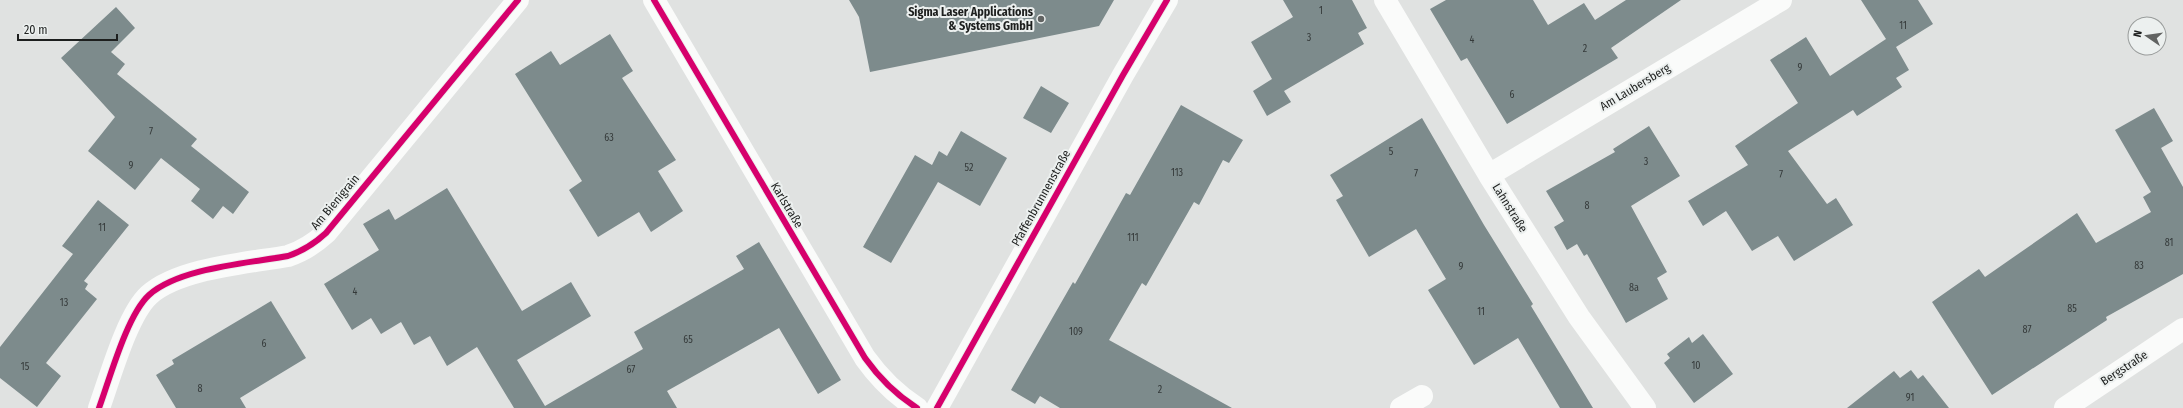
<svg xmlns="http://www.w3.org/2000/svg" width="2183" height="408" font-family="'Fira Sans Condensed',sans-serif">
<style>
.building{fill:#7d8b8c}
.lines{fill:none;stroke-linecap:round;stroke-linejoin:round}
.minor{stroke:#fafbfa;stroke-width:22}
.cycleway-casing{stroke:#ecf0ef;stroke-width:8}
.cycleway{stroke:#d6006c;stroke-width:6}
.poi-dot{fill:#616362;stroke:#ecf0ef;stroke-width:1.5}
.labels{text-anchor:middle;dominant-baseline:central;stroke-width:4;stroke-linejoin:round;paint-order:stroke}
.number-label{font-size:10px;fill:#353a3a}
.poi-label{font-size:12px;font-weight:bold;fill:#1d1f1e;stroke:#ecf0ef;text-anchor:end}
.street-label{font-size:12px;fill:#1d1f1e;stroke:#ecf0ef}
</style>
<rect width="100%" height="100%" fill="#e0e2e1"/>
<!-- building -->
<path class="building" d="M 849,0 L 1114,0 L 1099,26 L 870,72 L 859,17 Z
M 1283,0 L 1352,0 L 1367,28 L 1358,33 L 1364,44 L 1284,91 L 1291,102 L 1267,116 L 1253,91 L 1272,79 L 1251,42 L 1293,17 Z
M 1446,0 L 1533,0 L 1548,25 L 1584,3 L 1595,20 L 1626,0 L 1681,0 L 1611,48 L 1618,58 L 1507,124 L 1467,58 L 1461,61 L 1430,9 Z
M 1861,0 L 1918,0 L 1933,24 L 1896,47 L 1909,70 L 1896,78 L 1902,87 L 1857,116 L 1853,110 L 1788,151 L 1827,204 L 1836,198 L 1853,225 L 1794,261 L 1778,236 L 1752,251 L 1726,211 L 1703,226 L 1688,201 L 1748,165 L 1735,146 L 1798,103 L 1770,60 L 1806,37 L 1830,76 L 1886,39 Z
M 116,7 L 135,28 L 111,52 L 125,64 L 117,74 L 197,139 L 191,146 L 249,192 L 233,214 L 223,206 L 213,219 L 191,201 L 200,189 L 161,158 L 135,190 L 88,151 L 115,117 L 61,58 Z
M 610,34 L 633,71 L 622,78 L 676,160 L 658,171 L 683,211 L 651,232 L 639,212 L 598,237 L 569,190 L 582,181 L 515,74 L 551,51 L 560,65 Z
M 1041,86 L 1069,103 L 1051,133 L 1023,118 Z
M 1181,105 L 1243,140 L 1229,163 L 1223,160 L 1199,205 L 1194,202 L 1146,286 L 1142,283 L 1109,340 L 1232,408 L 1060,408 L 1040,396 L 1035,404 L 1011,390 L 1073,282 L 1075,284 L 1126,193 L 1130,195 Z
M 2154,108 L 2173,141 L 2161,148 L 2183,187 L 2183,274 L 2106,317 L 2107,320 L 1992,395 L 1932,302 L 1979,269 L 1985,277 L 2077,213 L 2096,243 L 2151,212 L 2143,197 L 2151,192 L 2115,130 Z
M 1422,118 L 1484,225 L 1533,304 L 1531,306 L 1593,408 L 1560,408 L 1518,338 L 1474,365 L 1428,290 L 1446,279 L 1416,229 L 1369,257 L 1336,200 L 1343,196 L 1330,175 Z
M 1649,126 L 1680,176 L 1631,206 L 1667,272 L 1657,278 L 1668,299 L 1626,323 L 1587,254 L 1584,256 L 1577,244 L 1567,250 L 1554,227 L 1564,221 L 1546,191 L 1615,152 L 1613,149 Z
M 961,131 L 1007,158 L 980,206 L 938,182 L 891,263 L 863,247 L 915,155 L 932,165 L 939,151 L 947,156 Z
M 447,188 L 522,311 L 571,282 L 591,316 L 517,360 L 545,406 L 643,349 L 634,332 L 744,269 L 736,256 L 759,242 L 841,380 L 818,394 L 779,328 L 667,391 L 677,408 L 514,408 L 477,347 L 447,366 L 430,336 L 414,345 L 401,322 L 381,334 L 371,318 L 352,330 L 324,284 L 379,250 L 363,224 L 389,209 L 395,220 Z
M 98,200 L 129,225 L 84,281 L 88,284 L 85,289 L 97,299 L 46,363 L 61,376 L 37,407 L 0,378 L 0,347 L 73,254 L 62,246 Z
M 271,301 L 306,358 L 240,398 L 246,408 L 176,408 L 156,375 L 174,364 L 172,360 Z
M 1703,334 L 1733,374 L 1694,403 L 1664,363 L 1670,358 L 1667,354 L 1689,337 L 1692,343 Z
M 1911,370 L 1918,379 L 1923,375 L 1949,408 L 1847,408 L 1894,371 L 1900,378 Z"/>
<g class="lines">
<!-- minor -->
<path class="minor" d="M 654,0 L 865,358 C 880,379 895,394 917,408
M 1385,0 L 1489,175 L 1579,317 L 1645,408
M 1489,175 L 1781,0
M 99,408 C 110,378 127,315 149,295 C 179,268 249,263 288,256 C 303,251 314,244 326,233 L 518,0
M 937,408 L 1123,75 L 1167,0
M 1401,408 L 1422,396
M 2065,408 L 2183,329"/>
<defs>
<path id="cycleway" d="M 654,0 L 865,358 C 880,379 895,394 917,408
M 99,408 C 110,378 127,315 149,295 C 179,268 249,263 288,256 C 303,251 314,244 326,233 L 518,0
M 937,408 L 1123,75 L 1167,0"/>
</defs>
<!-- cycleway casing -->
<use href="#cycleway" class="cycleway-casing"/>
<!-- cycleway -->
<use href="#cycleway" class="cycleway"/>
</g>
<!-- markers -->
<circle class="poi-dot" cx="1041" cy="19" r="4"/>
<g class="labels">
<!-- number labels -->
<g class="number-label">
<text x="1321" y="11">1</text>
<text x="1903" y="26">11</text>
<text x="1309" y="38">3</text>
<text x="1472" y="40">4</text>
<text x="1585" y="49">2</text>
<text x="1800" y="68">9</text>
<text x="1512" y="95">6</text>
<text x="151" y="132">7</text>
<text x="609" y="138">63</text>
<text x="1391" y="152">5</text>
<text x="1646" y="162">3</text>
<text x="131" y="166">9</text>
<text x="969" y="168">52</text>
<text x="1177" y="173">113</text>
<text x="1416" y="174">7</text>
<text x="1781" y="175">7</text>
<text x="1587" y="206">8</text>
<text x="102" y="228">11</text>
<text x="1133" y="238">111</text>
<text x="2169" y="243">81</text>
<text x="2139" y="266">83</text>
<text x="1461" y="267">9</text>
<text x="1634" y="288">8a</text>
<text x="355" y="292">4</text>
<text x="64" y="303">13</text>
<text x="2072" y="309">85</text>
<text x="1481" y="312">11</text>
<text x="2027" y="330">87</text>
<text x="1076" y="332">109</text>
<text x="688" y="340">65</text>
<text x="264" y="344">6</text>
<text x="1696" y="366">10</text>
<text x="25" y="367">15</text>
<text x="631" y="370">67</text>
<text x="200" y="389">8</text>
<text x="1160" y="390">2</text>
<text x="1910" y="398">91</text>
</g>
<!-- poi labels -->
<g class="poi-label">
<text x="1033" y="12">Sigma Laser Applications<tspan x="1033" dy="14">&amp; Systems GmbH</tspan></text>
</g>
<!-- street labels -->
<g class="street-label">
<text transform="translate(1635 87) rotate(-31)">Am Laubersberg</text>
<text transform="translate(1041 198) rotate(-61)">Pfaffenbrunnenstraße</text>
<text transform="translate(335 202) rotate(-50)">Am Bienigrain</text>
<text transform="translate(787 205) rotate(59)">Karlstraße</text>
<text transform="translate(1510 208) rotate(58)">Lahnstraße</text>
<text transform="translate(2124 368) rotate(-33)">Bergstraße</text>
</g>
</g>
<!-- north arrow -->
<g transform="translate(2147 36) rotate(283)"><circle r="19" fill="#ecf0ef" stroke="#999c9b"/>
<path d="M0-3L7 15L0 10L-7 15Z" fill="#616362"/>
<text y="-6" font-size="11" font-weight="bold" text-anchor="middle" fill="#1d1f1e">N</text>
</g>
<!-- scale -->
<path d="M18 34v6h99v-6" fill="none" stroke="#1d1f1e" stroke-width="2"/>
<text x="24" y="34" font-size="12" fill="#1d1f1e" stroke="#ecf0ef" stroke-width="3" paint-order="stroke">20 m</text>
</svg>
